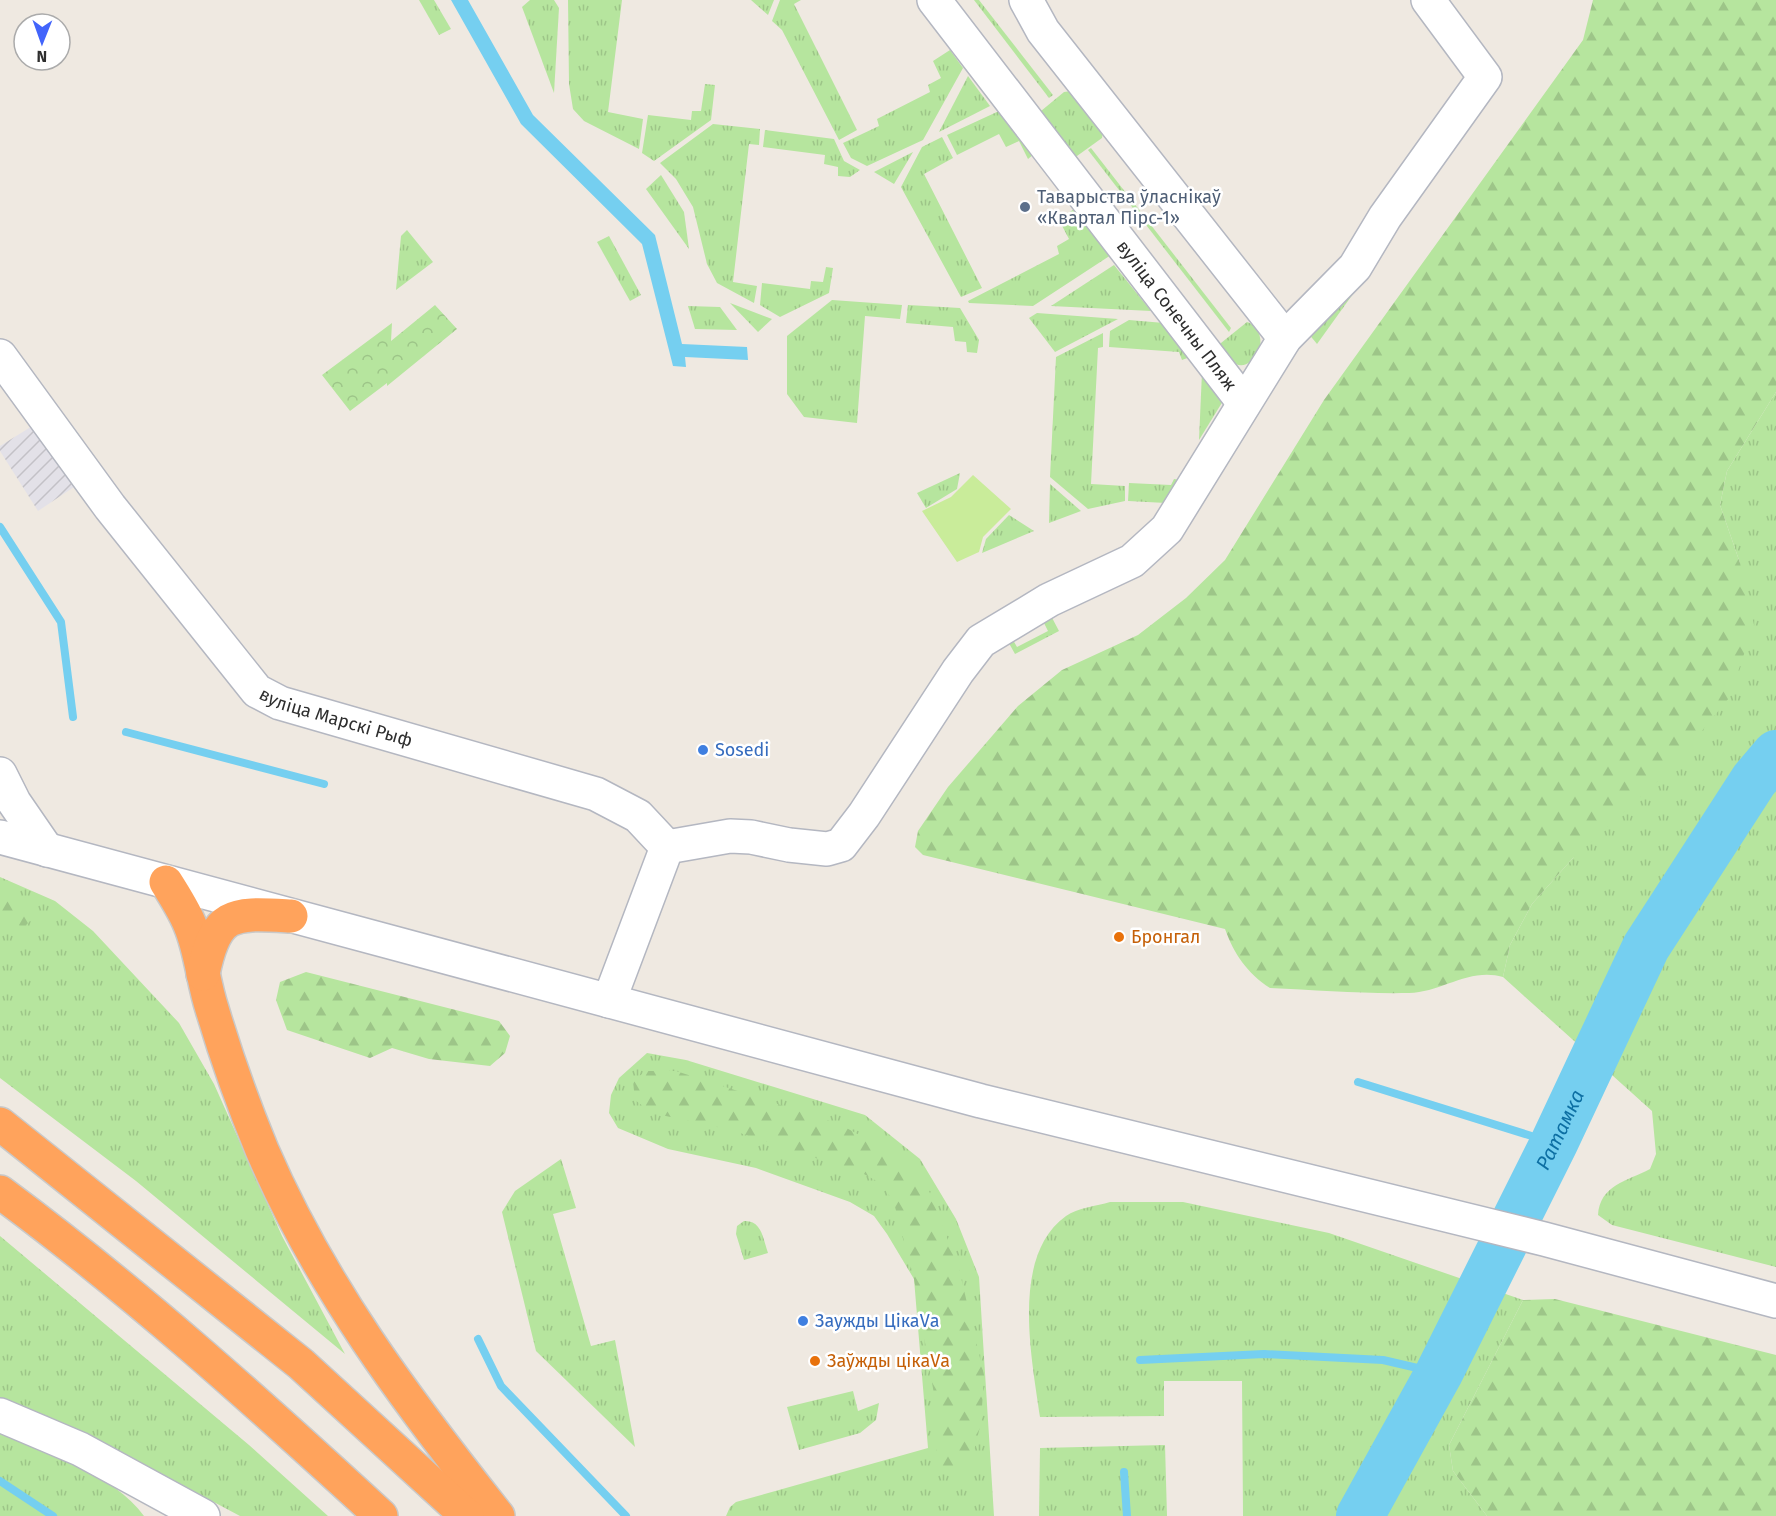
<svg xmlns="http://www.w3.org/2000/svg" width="1776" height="1516" font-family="'Fira Sans',sans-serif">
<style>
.industrial{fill:url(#industrial-furrows)}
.grass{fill:url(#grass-tufts)}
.forest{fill:url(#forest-firs)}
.park{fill:url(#park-crowns)}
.pitch{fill:#c9ec9a}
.water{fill:#75cff0}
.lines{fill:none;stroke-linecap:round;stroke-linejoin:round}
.stream{stroke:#75cff0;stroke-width:8}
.river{stroke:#75cff0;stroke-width:48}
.minor-casing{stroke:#b4b7c1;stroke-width:36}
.highway-casing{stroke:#c9c9c9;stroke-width:36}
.minor{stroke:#fff;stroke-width:33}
.highway{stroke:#ffa35c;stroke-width:33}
.service-dot{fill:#5c6f8a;stroke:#fff;stroke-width:2}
.shop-dot{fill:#3f7fe0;stroke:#fff;stroke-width:2}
.food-dot{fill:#e8710a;stroke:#fff;stroke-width:2}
.labels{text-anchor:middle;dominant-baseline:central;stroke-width:5;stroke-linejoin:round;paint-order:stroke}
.service-label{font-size:18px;fill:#4e5e75;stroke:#fff;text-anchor:start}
.street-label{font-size:18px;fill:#2e2e2e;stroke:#fff}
.shop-label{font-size:18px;fill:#366cbe;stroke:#fff;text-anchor:start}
.food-label{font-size:18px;fill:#c56008;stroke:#fff;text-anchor:start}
.water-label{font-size:20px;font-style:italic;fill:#0d6fa3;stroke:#fff}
</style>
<defs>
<pattern id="industrial-furrows" width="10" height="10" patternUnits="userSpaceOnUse" patternTransform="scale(1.5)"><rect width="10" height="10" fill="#e3e1e8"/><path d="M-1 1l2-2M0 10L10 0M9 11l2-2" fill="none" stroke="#c3c1c7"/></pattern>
<pattern id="grass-tufts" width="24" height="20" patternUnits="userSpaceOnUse" patternTransform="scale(1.5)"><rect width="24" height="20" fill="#b6e59e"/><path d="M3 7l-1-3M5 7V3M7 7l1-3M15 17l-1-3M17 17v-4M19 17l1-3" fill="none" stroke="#9dc588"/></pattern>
<pattern id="forest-firs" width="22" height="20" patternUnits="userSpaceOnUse" patternTransform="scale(1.5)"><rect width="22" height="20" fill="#b6e59e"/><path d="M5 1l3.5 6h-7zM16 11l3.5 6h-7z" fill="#9dc588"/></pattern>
<pattern id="park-crowns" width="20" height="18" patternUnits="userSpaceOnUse" patternTransform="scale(1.5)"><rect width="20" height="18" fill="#b6e59e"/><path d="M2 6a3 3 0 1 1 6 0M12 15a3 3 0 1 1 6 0" fill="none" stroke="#9dc588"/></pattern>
</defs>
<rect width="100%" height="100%" fill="#efe9e1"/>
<!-- industrial -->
<path class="industrial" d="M 34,425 L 74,487 L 38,511 L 0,451 L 0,446 Z"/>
<!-- grass -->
<g class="grass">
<path d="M 419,0 L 434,0 L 451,29 L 439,35 Z"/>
<path d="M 530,0 L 554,0 L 559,8 L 554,93 L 522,7 Z"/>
<path d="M 568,0 L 622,0 L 608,112 L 643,119 L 639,149 L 584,121 L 573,109 L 569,84 Z"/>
<path d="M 751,0 L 774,0 L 768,15 Z"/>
<path d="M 780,0 L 801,0 L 794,4 L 857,130 L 839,140 L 782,30 L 772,21 Z"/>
<path d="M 974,0 L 979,0 L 1053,95 L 1049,98 Z"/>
<path d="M 950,50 L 963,68 L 923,140 L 867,166 L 851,158 L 843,143 L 879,126 L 877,119 L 930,92 L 928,85 L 941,78 L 933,61 Z"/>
<path d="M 968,76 L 990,106 L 939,132 Z"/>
<path d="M 705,84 L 715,85 L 711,120 L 654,161 L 642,153 L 648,115 L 691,120 L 692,111 L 701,111 Z"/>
<path d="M 1071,91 L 1103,130 L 1102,138 L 1077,156 L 1068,155 L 1040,119 L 1041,111 L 1064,92 Z"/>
<path d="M 999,111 L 1034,154 L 1028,159 L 1019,141 L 1006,147 L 999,134 L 957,155 L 947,135 Z"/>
<path d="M 713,124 L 760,129 L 759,145 L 749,144 L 733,282 L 757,286 L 754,303 L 717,283 L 707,264 L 693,207 L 676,179 L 660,163 Z"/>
<path d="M 765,130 L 834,139 L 844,161 L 860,170 L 850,177 L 838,176 L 838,167 L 824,164 L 825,155 L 763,147 Z"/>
<path d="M 942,137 L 953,158 L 924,174 L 982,288 L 961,297 L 901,187 L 922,147 Z"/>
<path d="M 1091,148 L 1231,328 L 1229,332 L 1088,150 Z"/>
<path d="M 913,152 L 894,184 L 874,172 Z"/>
<path d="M 661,175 L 684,212 L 689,249 L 646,189 Z"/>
<path d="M 1074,209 L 1111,255 L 1033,306 L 969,303 L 968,301 L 1059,254 L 1057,246 L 1069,239 L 1059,220 Z"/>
<path d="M 407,230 L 433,262 L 396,290 L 401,236 Z"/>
<path d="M 609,236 L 641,295 L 630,301 L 597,242 Z"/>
<path d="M 1114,265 L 1151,311 L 1051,306 Z"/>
<path d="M 826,267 L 833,268 L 829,293 L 780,317 L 760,305 L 762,283 L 810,289 L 811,281 L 823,282 Z"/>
<path d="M 1358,287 L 1317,344 L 1308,333 Z"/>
<path d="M 832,300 L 902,305 L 900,319 L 865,316 L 857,423 L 804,417 L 787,394 L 787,336 Z"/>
<path d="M 730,303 L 772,319 L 758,332 Z"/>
<path d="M 908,305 L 960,308 L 979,340 L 977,353 L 967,352 L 966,342 L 955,341 L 953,327 L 906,323 Z"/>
<path d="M 688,306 L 720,307 L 737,330 L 695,329 Z"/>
<path d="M 1037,313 L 1118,319 L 1055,352 L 1029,318 Z"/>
<path d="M 1129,320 L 1164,323 L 1190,357 L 1182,360 L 1179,352 L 1109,347 L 1110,331 Z"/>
<path d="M 1247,322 C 1258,325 1262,337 1260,348 C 1247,374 1233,368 1219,348 L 1221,343 Z"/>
<path d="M 1103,333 L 1103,347 L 1098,348 L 1091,484 L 1125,486 L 1125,501 L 1088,509 L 1050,477 L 1056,357 Z"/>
<path d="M 1202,372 L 1223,401 L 1199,440 Z"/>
<path d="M 1776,392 L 1776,1267 L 1612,1225 L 1598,1215 C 1600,1185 1627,1181 1650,1169 L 1656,1154 L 1652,1111 L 1503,977 L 1510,945 L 1532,904 L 1573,858 L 1740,563 L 1720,505 L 1727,471 Z"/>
<path d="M 960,473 L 957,489 L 926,508 L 917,493 Z"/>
<path d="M 1174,479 L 1180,480 L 1166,503 L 1128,501 L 1129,483 L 1171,485 Z"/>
<path d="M 1050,484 L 1081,511 L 1049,523 Z"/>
<path d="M 1009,515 L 1034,531 L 982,553 L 986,539 Z"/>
<path d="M 1049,612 L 1059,631 L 1015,654 L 1005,636 L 1009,633 L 1017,647 L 1048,631 L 1041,617 Z"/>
<path d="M 0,877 L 55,901 L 93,931 L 179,1023 L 214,1084 L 282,1236 L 345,1354 L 136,1181 L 0,1078 Z"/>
<path d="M 647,1053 L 686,1060 L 865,1115 L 920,1159 L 956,1219 L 979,1277 L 994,1516 L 726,1516 L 730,1507 L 736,1502 L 928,1448 L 914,1279 L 887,1234 L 874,1216 L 850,1202 L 756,1168 L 668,1149 L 618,1128 L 609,1113 L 611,1095 L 619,1078 Z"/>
<path d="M 561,1159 L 576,1208 L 553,1214 L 591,1346 L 615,1340 L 635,1447 L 536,1351 L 502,1212 L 515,1191 Z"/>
<path d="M 1110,1202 L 1183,1202 L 1329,1233 L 1523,1300 L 1449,1445 L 1453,1471 L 1487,1516 L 1243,1516 L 1242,1381 L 1164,1381 L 1164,1416 L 1040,1417 C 1032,1359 1010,1256 1066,1216 C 1077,1208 1097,1206 1110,1202 Z"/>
<path d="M 744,1221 C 762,1220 763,1239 768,1253 L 744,1260 L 736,1234 L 737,1226 Z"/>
<path d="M 0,1236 L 249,1445 L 328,1516 L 240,1516 L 133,1459 L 0,1398 Z"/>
<path d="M 853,1391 L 858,1411 L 879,1403 L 876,1420 L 860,1433 L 799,1450 L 787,1407 Z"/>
<path d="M 0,1432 C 45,1451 115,1475 144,1516 L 0,1516 Z"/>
<path d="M 1165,1445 L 1167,1516 L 1039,1516 L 1040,1448 Z"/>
</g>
<!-- forest -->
<g class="forest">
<path d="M 1593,0 L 1776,0 L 1776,392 L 1727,471 L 1720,505 L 1740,563 L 1754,625 L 1729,698 L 1669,771 L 1573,858 L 1532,904 L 1510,945 L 1503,977 C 1470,967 1442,992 1409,993 C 1363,994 1316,990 1270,988 C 1247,973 1234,954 1225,929 L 923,855 L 915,847 L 918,831 L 948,787 L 1018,706 L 1062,670 L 1138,635 L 1186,598 L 1225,560 L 1324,400 L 1583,40 Z"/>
<path d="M 0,892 L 27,900 L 35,916 L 24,927 L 0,920 Z"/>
<path d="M 306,972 L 499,1021 L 510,1036 L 505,1053 L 490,1066 L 429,1059 L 392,1048 L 370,1058 L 287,1030 L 276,1000 L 280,982 Z"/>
<path d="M 646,1071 L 676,1071 L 839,1124 L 902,1158 L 926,1183 L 959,1269 L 984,1375 L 981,1423 L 970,1466 L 949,1473 L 936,1460 L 938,1417 L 914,1279 L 894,1203 L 882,1184 L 864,1174 L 731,1130 L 652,1113 L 635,1100 L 633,1081 Z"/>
<path d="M 1555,1299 L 1776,1355 L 1776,1516 L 1487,1516 L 1453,1471 L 1449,1445 L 1523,1300 Z"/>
</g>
<!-- park -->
<path class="park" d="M 435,305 L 457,329 L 387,386 L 387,383 L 350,411 L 322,375 L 392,323 L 391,341 Z"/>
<!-- pitch -->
<path class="pitch" d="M 973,475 L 1011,509 L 983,537 L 979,552 L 957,562 L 922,511 L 951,497 Z"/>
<!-- water -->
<path class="water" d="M 451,0 L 468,0 L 533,115 L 655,235 L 682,344 L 747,347 L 748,360 L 685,357 L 686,367 L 673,366 L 642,244 L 521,124 Z"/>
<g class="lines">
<!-- stream -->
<g class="stream">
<path d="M 0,527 L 61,622 L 73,717"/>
<path d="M 126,732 L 324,784"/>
<path d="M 1358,1082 L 1554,1143"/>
<path d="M 478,1339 L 501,1386 L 626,1516"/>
<path d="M 1140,1360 L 1264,1354 L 1383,1360 L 1439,1373"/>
<path d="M 1124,1472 L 1127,1516"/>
<path d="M 0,1481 L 53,1516"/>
</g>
<!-- river -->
<path class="river" id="s1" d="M 1360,1516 L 1439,1373 L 1554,1143 L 1646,947 L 1754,780 L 1776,754"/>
<defs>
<g id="minor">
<path id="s2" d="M 934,0 L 1244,403"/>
<path d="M 1026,0 L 1043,31 L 1285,338"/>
<path id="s3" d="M 0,356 L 110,507 L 257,691 L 280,703 L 596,794 L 638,816 L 667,847"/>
<path d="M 0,774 L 14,802 L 47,850"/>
<path d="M 0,837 L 981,1101 L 1544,1239 L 1776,1301"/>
<path d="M 609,1001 L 667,847 L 730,836 L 751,837 L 789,845 L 827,849 L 841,845 L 864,815 L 958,671 L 981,641 L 1049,600 L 1132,561 L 1167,529 L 1285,338 L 1355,267 L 1385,217 L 1485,77 L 1428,0"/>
<path d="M 0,1415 L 80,1449 L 203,1516"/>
</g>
<g id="highway">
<path d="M 166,882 C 175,896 184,910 190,925 C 201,951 203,982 212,1009 C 226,1056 243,1104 262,1150 C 321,1287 406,1400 498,1516"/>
<path d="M 203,974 C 216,910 233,913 291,916"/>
<path d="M 0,1124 L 301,1364 L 467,1516"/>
<path d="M 0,1192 C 134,1291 258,1403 381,1516"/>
</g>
</defs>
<!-- minor casing -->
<use href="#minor" class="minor-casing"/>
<!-- highway casing -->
<use href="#highway" class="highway-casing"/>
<!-- minor -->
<use href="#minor" class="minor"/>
<!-- highway -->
<use href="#highway" class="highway"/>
</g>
<!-- markers -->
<circle class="service-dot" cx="1025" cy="207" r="6"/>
<g class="shop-dot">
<circle cx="703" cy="750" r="6"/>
<circle cx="803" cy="1321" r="6"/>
</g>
<g class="food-dot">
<circle cx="1119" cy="937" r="6"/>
<circle cx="815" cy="1361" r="6"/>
</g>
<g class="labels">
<!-- service labels -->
<g class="service-label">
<text x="1037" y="197">Таварыства ўласнікаў<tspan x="1037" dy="21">«Квартал Пірс-1»</tspan></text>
</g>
<!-- street labels -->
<g class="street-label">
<text stroke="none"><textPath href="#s2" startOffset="398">вуліца Сонечны Пляж</textPath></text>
<text stroke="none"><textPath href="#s3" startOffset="506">вуліца Марскі Рыф</textPath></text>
</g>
<!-- shop labels -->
<g class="shop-label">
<text x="715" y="750">Sosedi</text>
<text x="815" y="1321">Заужды ЦікаVа</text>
</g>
<!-- food labels -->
<g class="food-label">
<text x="1131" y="937">Бронгал</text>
<text x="827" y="1361">Заўжды цікаVа</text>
</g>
<!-- water labels -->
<g class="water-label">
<text stroke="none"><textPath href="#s1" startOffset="435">Ратамка</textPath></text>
</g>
</g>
<!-- north arrow -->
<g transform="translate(42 42) rotate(181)"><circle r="28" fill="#ffffff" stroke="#ababab" stroke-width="1.5"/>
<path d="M0-4.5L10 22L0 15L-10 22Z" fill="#4264fb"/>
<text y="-9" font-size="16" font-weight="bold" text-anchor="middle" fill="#2e2e2e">N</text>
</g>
</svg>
